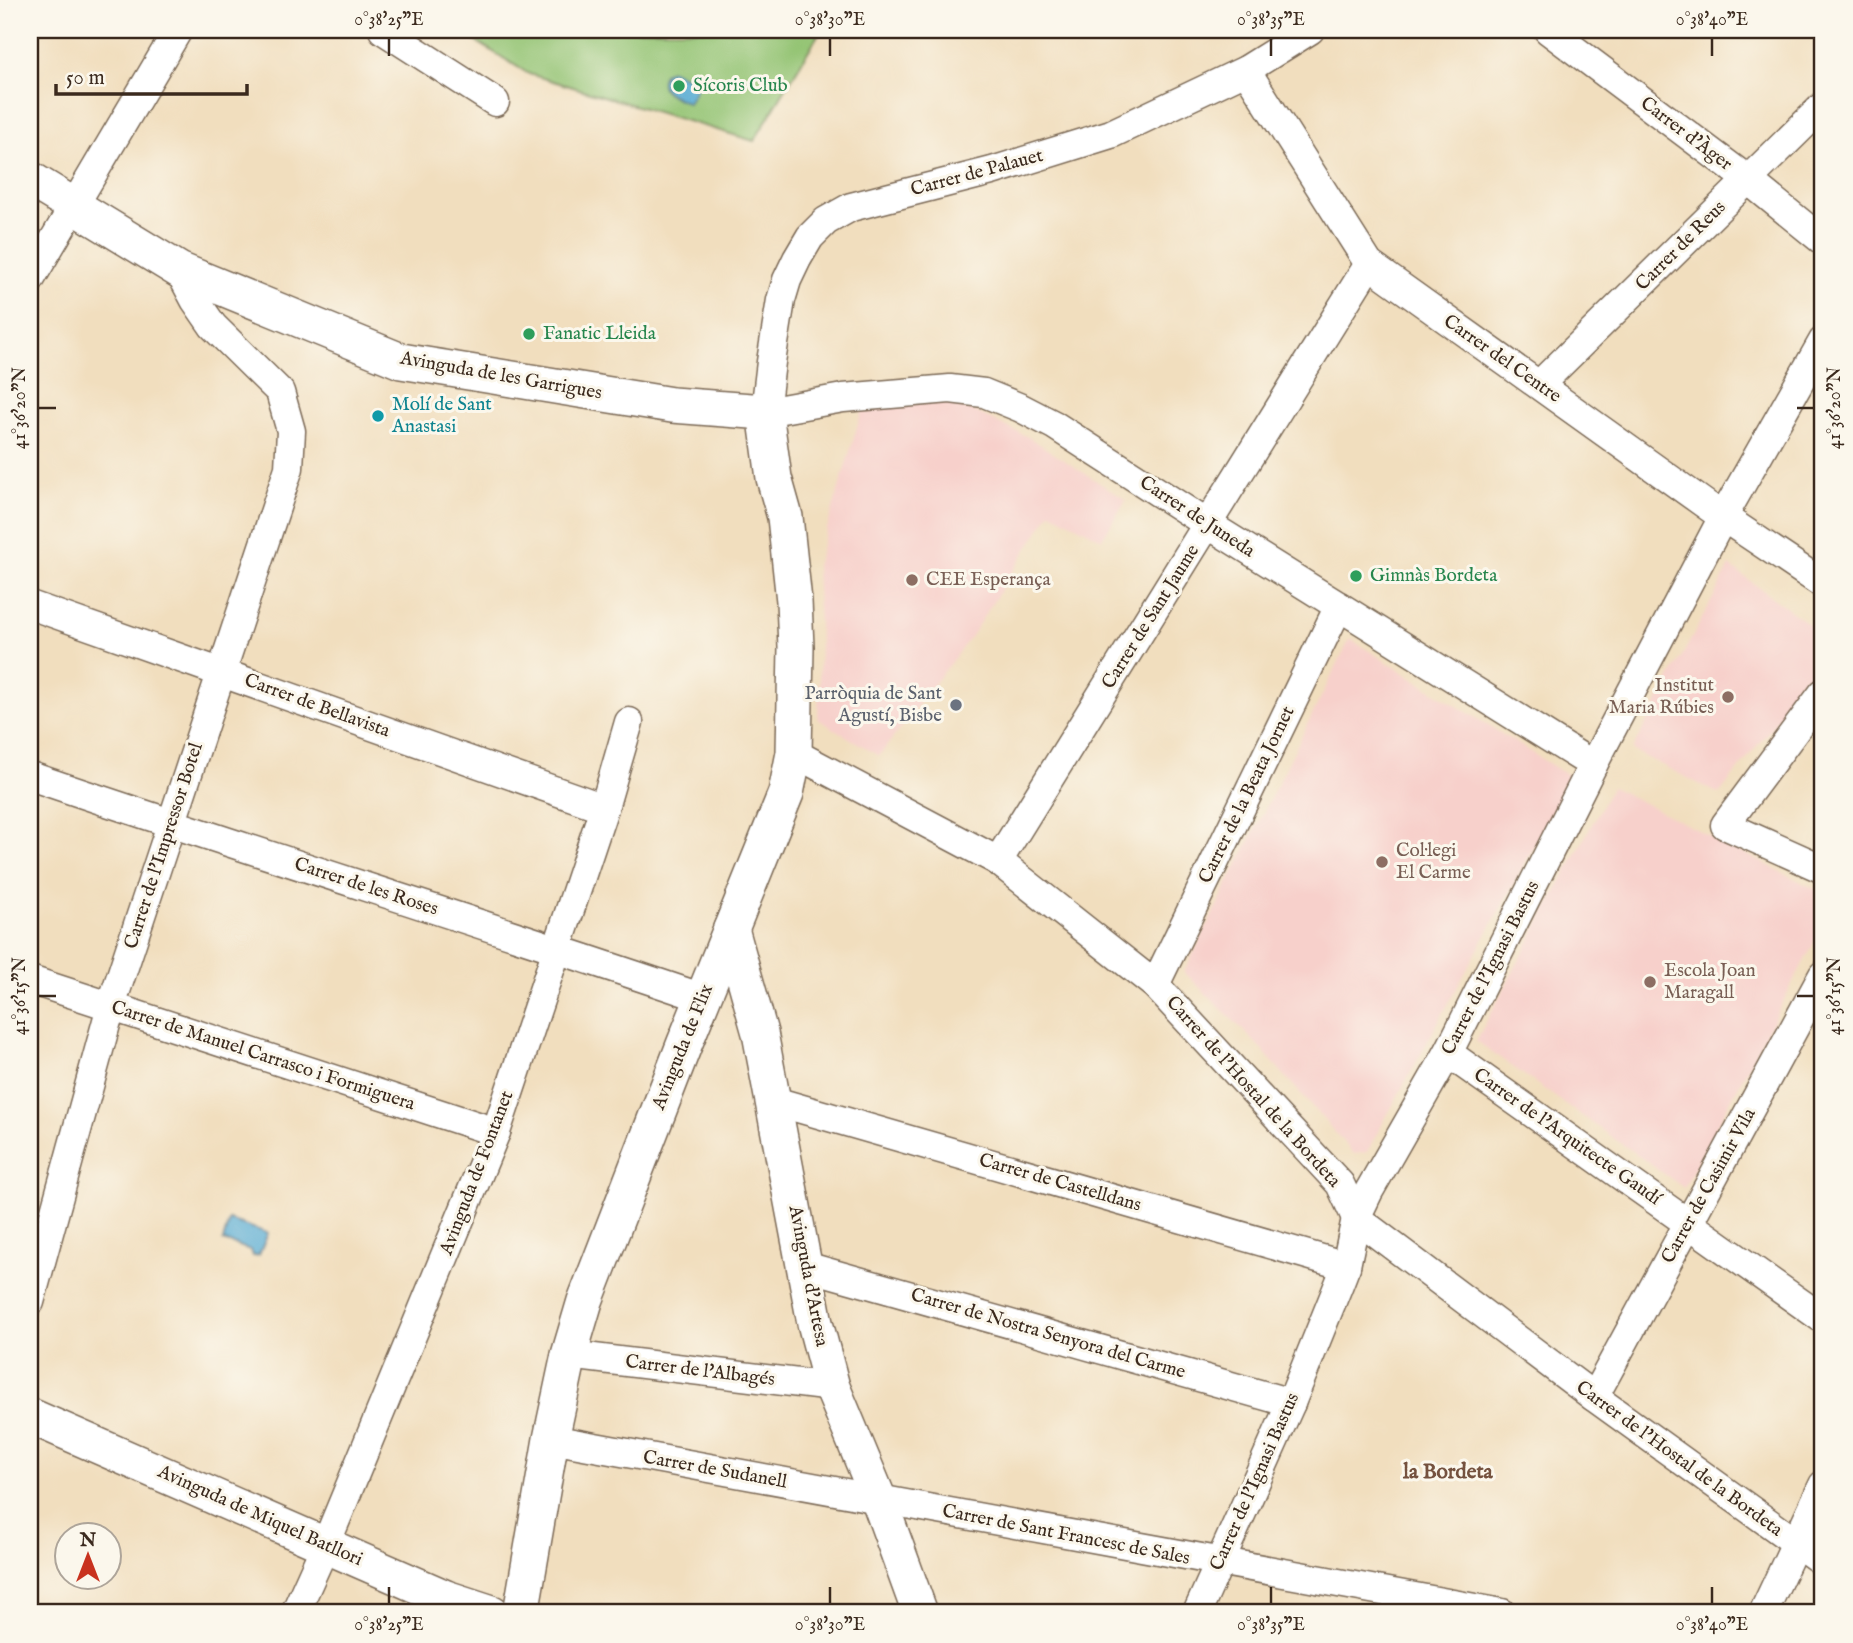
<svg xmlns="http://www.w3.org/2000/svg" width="1853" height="1643" font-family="'IM FELL English',serif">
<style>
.built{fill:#f7d0cb}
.green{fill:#94c474;stroke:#687749;stroke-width:2}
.water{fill:#57abd3;stroke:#496a78;stroke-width:2}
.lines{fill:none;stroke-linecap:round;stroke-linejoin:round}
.minor-casing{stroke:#7b6956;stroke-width:31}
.major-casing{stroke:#7b6956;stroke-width:38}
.minor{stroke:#fff;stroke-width:28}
.major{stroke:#fff;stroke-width:35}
.ticks{fill:none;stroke:#3b2a1e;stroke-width:2.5}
.leisure-dot{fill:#2e9e5b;stroke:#fbf7ec;stroke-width:2.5}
.culture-dot{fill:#0f9aa8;stroke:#fbf7ec;stroke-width:2.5}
.education-dot{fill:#8d6e63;stroke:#fbf7ec;stroke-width:2.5}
.worship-dot{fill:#6b7280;stroke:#fbf7ec;stroke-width:2.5}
.labels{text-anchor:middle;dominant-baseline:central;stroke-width:6;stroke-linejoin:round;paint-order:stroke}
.leisure-label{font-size:19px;fill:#27864d;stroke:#fbf7ec;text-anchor:start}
.street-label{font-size:19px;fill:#3b2a1e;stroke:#fbf7ec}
.culture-label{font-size:19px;fill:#0d838f;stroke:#fbf7ec;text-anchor:start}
.education-label{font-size:19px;fill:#785e54;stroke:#fbf7ec;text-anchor:start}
.worship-label{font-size:19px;fill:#5b616d;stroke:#fbf7ec;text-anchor:end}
.neighbourhood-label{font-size:21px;font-weight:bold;fill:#75523f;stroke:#fbf7ec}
.neatline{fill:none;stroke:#3b2a1e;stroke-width:2.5}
.ticks-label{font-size:18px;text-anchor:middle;fill:#3b2a1e}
</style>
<rect width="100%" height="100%" fill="#fbf7ec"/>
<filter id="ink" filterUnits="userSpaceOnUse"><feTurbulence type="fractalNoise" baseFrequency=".0143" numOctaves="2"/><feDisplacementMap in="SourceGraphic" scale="14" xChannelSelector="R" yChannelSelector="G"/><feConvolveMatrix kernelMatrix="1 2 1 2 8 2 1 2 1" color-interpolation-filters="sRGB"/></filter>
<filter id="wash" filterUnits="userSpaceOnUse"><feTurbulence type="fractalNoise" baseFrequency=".00686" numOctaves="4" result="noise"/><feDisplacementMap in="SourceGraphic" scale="28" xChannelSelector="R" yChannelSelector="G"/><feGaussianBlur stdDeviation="1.57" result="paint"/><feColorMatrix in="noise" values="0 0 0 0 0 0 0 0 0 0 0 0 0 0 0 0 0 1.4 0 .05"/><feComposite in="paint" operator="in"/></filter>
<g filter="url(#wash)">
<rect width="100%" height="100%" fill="#f1debe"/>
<!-- built -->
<g class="built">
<path d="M 922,399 L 959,404 L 1028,437 L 1126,500 L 1102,539 L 1051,512 L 971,636 L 879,756 L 818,719 L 820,644 L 816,566 L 865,400 Z"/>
<path d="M 1730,566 L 1823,635 L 1823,662 L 1719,794 L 1632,750 Z"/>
<path d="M 1350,639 L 1572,778 L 1367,1152 L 1354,1154 L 1255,1042 L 1184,972 Z"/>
<path d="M 1612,787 L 1823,893 L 1823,926 L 1684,1188 L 1476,1041 Z"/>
</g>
<!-- green -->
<path class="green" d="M 458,30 L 821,30 L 754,141 L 529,74 Z"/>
<!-- water -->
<g class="water">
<path d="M 672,70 L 699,84 L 688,103 C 673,96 654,91 665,72 Z"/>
<path d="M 229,1220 L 268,1233 L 259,1255 L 253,1256 L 251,1250 L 223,1241 Z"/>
</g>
</g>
<g filter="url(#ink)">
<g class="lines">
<defs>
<g id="minor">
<path d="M 383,30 L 495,102"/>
<path d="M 1310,30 L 1246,70 L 1111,134 L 992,171 L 851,207 L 826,221 L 810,237 L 797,259 L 787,280 L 781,300 L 771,362 L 765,412 L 843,398 L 950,389 L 984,393 L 1021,408 L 1054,425 L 1209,525 L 1593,765"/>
<path d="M 1548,30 L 1748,180 L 1823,241"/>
<path d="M 1246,70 L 1369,264 L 1723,517 L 1823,584"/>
<path d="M 30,280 L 178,30"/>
<path d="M 1539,385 L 1823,106"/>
<path d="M 30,605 L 604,808"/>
<path d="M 1823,693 L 1725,825 L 1823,869"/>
<path d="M 794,753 L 998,861 L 1155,985 L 1340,1184 L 1356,1218 L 1594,1397 L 1823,1562"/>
<path d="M 30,776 C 253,852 479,922 703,998"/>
<path d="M 998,861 L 1369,264"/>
<path d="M 30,980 L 496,1132"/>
<path d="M 1155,985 L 1339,606"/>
<path d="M 1448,1053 L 1823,1319"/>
<path d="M 774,1101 L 1346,1266"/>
<path d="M 805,1266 L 1291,1403"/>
<path d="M 30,1302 L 111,1006 L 289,468 L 291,431 L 280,392 L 213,326 L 195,300 L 179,270"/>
<path d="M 569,1355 L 832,1387"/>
<path d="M 1594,1397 L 1823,975"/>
<path d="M 551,1439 L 1502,1613"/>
<path d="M 295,1613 L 326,1544 L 496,1132 L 604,808 L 629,722"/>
<path d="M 1197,1613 L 1291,1403 L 1339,1284 L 1346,1266 L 1356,1218 L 1369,1191 L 1448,1053 L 1593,765 L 1723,517 L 1823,341"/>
<path d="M 1763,1613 L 1823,1485"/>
</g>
<g id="major">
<path d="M 30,179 L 179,270 L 401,361 L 672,405 L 765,412 L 774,478 L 785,517 L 794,601 L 796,647 L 794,753 L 786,793 L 684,1045 L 585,1301 L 569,1355 L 551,1439 L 521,1613"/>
<path d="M 731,929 L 760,1033 L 815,1323 L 832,1387 L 879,1500 L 920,1613"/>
<path d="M 30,1416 L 446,1598 L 492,1613"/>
</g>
</defs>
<!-- minor casing -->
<use href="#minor" class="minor-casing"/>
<!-- major casing -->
<use href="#major" class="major-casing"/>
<!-- minor -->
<use href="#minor" class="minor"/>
<!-- major -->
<use href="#major" class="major"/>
</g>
</g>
<!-- ticks -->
<path class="ticks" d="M 389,38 L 389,56M 830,38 L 830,56M 1271,38 L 1271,56M 1712,38 L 1712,56M 38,408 L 56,408M 1797,408 L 1814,408M 38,996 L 56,996M 1797,996 L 1814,996M 389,1587 L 389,1604M 830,1587 L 830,1604M 1271,1587 L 1271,1604M 1712,1587 L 1712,1604"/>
<!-- markers -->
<g class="leisure-dot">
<circle cx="679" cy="86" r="7"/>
<circle cx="529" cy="334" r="7"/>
<circle cx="1356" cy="576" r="7"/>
</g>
<circle class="culture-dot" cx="378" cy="416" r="7"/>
<g class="education-dot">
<circle cx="912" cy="580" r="7"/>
<circle cx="1728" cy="697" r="7"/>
<circle cx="1382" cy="862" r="7"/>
<circle cx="1650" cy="982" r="7"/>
</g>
<circle class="worship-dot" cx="956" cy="705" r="7"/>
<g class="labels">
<!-- leisure labels -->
<g class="leisure-label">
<text x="693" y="86">Sícoris Club</text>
<text x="543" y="334">Fanatic Lleida</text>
<text x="1370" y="576">Gimnàs Bordeta</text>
</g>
<!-- street labels -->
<g class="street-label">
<text transform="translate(1686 134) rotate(37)">Carrer d'Àger</text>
<text transform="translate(977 173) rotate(-15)">Carrer de Palauet</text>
<text transform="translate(1681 246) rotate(-45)">Carrer de Reus</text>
<text transform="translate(1502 359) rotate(35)">Carrer del Centre</text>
<text transform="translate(501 376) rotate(10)">Avinguda de les Garrigues</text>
<text transform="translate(1197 517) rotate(33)">Carrer de Juneda</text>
<text transform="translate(1151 617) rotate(-58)">Carrer de Sant Jaume</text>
<text transform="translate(317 706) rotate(20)">Carrer de Bellavista</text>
<text transform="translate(1247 795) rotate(-64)">Carrer de la Beata Jornet</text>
<text transform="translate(164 846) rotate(-72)">Carrer de l'Impressor Botel</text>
<text transform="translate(366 887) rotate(18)">Carrer de les Roses</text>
<text transform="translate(1491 968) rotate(-63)">Carrer de l'Ignasi Bastus</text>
<text transform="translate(683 1047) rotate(-68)">Avinguda de Flix</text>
<text transform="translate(263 1056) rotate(18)">Carrer de Manuel Carrasco i Formiguera</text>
<text transform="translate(1253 1092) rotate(48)">Carrer de l'Hostal de la Bordeta</text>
<text transform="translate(1567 1137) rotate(35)">Carrer de l'Arquitecte Gaudí</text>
<text transform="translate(477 1173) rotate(-69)">Avinguda de Fontanet</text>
<text transform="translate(1060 1183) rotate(16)">Carrer de Castelldans</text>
<text transform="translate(1709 1186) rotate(-61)">Carrer de Casimir Vila</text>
<text transform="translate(808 1276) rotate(79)">Avinguda d'Artesa</text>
<text transform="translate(1048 1334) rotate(16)">Carrer de Nostra Senyora del Carme</text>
<text transform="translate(700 1371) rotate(7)">Carrer de l'Albagés</text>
<text transform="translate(1679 1459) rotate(36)">Carrer de l'Hostal de la Bordeta</text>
<text transform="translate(715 1470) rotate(10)">Carrer de Sudanell</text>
<text transform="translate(1255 1482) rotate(-66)">Carrer de l'Ignasi Bastus</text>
<text transform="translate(260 1516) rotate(24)">Avinguda de Miquel Batllori</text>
<text transform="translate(1066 1535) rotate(11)">Carrer de Sant Francesc de Sales</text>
</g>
<!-- culture labels -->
<g class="culture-label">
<text x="392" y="405">Molí de Sant<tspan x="392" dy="22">Anastasi</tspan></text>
</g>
<!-- education labels -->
<g class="education-label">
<text x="926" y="580">CEE Esperança</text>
<text x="1714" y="686" text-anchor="end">Institut<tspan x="1714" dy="22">Maria Rúbies</tspan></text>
<text x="1396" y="851">Col·legi<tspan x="1396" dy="22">El Carme</tspan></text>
<text x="1664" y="971">Escola Joan<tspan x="1664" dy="22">Maragall</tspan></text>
</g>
<!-- worship labels -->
<g class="worship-label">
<text x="942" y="694">Parròquia de Sant<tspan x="942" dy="22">Agustí, Bisbe</tspan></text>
</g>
<!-- neighbourhood labels -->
<g class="neighbourhood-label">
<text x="1448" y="1472">la Bordeta</text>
</g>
</g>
<!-- margin -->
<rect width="1853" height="1643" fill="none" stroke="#fbf7ec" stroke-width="77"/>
<!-- north arrow -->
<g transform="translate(88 1556)"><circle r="33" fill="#fbf7ec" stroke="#aea59a" stroke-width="2"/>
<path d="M0-5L12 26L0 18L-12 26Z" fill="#c8321e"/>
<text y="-10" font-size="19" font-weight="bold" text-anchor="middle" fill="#3b2a1e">N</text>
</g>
<!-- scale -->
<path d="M56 84v10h191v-10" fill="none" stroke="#3b2a1e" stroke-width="3.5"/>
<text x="66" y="84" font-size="21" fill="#3b2a1e" stroke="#fbf7ec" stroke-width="5" paint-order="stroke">50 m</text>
<rect x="38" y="38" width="1776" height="1566" class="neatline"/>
<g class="ticks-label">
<text x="389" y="25">0°38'25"E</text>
<text x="830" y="25">0°38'30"E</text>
<text x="1271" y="25">0°38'35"E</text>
<text x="1712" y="25">0°38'40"E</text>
<text transform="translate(19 408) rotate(-90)" y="6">41°36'20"N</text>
<text transform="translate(1834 408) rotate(-90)" y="6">41°36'20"N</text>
<text transform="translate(19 996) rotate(-90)" y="6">41°36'15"N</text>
<text transform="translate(1834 996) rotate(-90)" y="6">41°36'15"N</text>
<text x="389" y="1630">0°38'25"E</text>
<text x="830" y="1630">0°38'30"E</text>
<text x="1271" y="1630">0°38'35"E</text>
<text x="1712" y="1630">0°38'40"E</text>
</g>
</svg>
